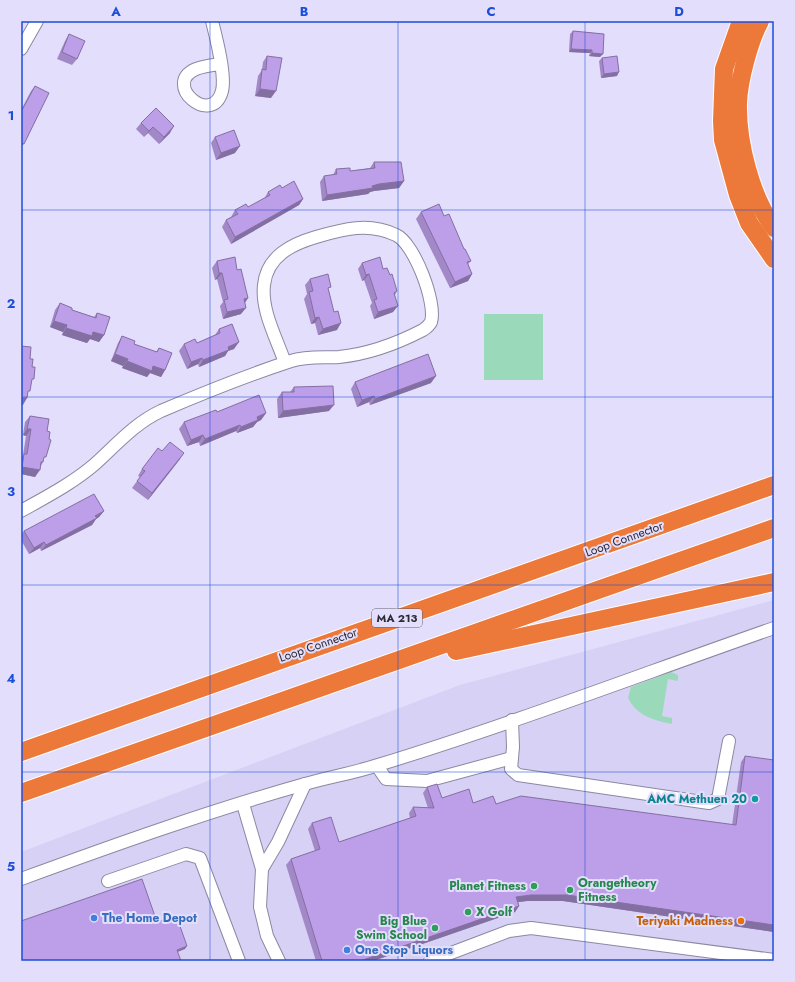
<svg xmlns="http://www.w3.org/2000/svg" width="795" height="982" font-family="Jost,sans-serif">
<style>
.built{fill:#d7d2f5}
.green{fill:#9adabb}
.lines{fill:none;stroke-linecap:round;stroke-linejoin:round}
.minor-casing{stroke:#8b88a2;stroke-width:14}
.highway-casing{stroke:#fff;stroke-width:20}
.minor{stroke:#fff;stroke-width:12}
.highway{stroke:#ec7939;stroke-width:18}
.wall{fill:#a388c8}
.shaded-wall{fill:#846fa2}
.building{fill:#bd9ee8;stroke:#846fa2}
.grid{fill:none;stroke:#1d4ed8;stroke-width:1;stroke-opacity:0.55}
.culture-dot{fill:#0f9aa8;stroke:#e2defb;stroke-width:1.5}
.leisure-dot{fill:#2e9e5b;stroke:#e2defb;stroke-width:1.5}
.shop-dot{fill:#3f7fe0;stroke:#e2defb;stroke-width:1.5}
.food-dot{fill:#e8710a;stroke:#e2defb;stroke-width:1.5}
.labels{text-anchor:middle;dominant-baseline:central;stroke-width:4;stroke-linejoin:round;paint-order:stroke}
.shield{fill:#e2defb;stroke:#636070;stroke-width:1}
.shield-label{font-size:11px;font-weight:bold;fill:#2c2a35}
.street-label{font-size:12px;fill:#2c2a35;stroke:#e2defb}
.culture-label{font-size:12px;font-weight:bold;fill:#0d838f;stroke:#e2defb;text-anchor:end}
.leisure-label{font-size:12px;font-weight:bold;fill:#27864d;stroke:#e2defb;text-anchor:start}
.shop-label{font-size:12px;font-weight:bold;fill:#366cbe;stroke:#e2defb;text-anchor:start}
.food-label{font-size:12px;font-weight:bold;fill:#c56008;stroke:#e2defb;text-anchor:end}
.neatline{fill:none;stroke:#1d4ed8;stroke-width:1.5}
.grid-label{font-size:13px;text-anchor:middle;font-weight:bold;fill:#1d4ed8}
</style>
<rect width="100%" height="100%" fill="#e2defb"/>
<!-- built -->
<path class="built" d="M 774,600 L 774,961 L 21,961 L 21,852 L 460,685 Z"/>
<!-- green -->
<g class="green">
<rect x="484" y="314" width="59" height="66"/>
<path d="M 671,672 L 678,675 L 678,679 L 677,681 L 668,679 L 662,716 L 672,718 L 672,724 C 653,720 637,716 628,698 L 631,687 Z"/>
</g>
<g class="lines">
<defs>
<g id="minor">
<path d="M 212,21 C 216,37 226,75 222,91 C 212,128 161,84 196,69 C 204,66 213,65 220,64"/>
<path d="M 21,49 L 37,21"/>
<path d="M 21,511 C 46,497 73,483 95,464 C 116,445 135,423 161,411 C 203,393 248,375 291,361 C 307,356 323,358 339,357 C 369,354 396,344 423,330 C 426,328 429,326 431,322 C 437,303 414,243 396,235 C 369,222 343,229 316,237 C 292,244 267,256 264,285 C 261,311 277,339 285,363"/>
<path d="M 512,720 L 513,747 L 511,769 L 518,775 L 709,803 L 718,799 L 729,741"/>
<path d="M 377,766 L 386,779 L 427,781 L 512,758"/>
<path d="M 243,804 L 262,869 L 260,907 L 267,936 L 279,961"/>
<path d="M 262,869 L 278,842 L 305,784"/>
<path d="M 21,879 C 114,845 209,811 305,784 C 329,777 354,773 378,765 C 512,724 642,674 774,628"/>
<path d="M 108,881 L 186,854 L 200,858 L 239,961"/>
<path d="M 430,961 L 509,931 L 531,928 L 774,960"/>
</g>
<g id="highway">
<path d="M 741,21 L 724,69 L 722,121 L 723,140 L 738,195 L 749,223 L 774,259"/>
<path d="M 760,21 C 749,42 739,80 738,103 C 737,142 751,197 774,228"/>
<path d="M 456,651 L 774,582"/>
<path d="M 21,752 C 271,661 524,576 774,485"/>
<path d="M 21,793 L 774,528"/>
</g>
</defs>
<!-- minor casing -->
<use href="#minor" class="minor-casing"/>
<!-- highway casing -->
<use href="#highway" class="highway-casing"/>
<!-- minor -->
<use href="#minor" class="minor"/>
<!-- highway -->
<use href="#highway" class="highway"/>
</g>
<!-- wall -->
<g class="wall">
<path d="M 573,31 L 600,57 L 589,56 L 590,53 L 569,52 L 570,34 Z"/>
<path d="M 69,34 L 77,59 L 72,65 L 57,59 L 65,41 Z"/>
<path d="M 267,56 L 271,98 L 255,96 L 258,76 L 262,70 L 263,62 Z"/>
<path d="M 602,58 L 617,76 L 601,78 L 599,61 Z"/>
<path d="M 35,86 L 24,144 L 21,147 L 21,110 L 31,91 Z"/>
<path d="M 156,108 L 170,133 L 159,144 L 148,133 L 144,137 L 136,129 L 141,123 Z"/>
<path d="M 215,137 L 235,153 L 216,160 L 211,143 Z"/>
<path d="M 374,162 L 404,181 L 399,188 L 374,191 L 370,192 L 368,194 L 322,201 L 320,182 L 324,176 L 333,175 L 336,169 L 350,171 L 370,168 Z"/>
<path d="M 282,188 L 303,199 L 299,205 L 231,244 L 222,227 L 226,220 L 231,217 L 235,210 L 248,207 L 264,199 L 268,192 Z"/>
<path d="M 421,212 L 444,216 L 471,261 L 468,264 L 472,274 L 468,281 L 450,288 L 416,219 Z"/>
<path d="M 217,261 L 237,270 L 248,298 L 245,303 L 241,314 L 223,319 L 220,306 L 223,302 L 217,279 L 215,280 L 212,268 Z"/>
<path d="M 362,263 L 383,269 L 390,275 L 397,291 L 395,295 L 393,312 L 374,319 L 370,306 L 372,303 L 364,280 L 362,281 L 358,269 Z"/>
<path d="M 310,279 L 329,291 L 337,330 L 318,335 L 315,323 L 311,324 L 304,299 L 307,294 L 305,285 Z"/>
<path d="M 60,303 L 72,310 L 94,317 L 97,313 L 104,335 L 99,342 L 90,339 L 87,343 L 62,335 L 63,332 L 50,327 L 55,310 Z"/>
<path d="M 219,329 L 234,349 L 228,351 L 225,356 L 199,367 L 198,364 L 187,369 L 179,351 L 184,344 L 197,343 L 215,335 Z"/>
<path d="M 122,336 L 134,344 L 156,352 L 159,348 L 165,370 L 161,377 L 150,373 L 147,377 L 122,368 L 123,366 L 111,361 L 118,343 Z"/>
<path d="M 355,382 L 431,383 L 370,405 L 369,402 L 357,407 L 351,389 Z"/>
<path d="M 294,387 L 329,411 L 278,418 L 277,399 L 282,392 L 290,392 Z"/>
<path d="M 217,412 L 266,413 L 261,420 L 257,422 L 253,427 L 237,433 L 236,431 L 200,446 L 199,442 L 187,446 L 179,429 L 184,422 Z"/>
<path d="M 30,416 L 47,431 L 43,462 L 35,477 L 21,474 L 21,458 L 23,455 L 26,436 L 23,435 L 25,422 Z"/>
<path d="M 162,451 L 180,459 L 148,500 L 132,488 L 140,477 L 138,476 L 142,469 Z"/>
<path d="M 104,511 L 99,517 L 96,519 L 92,525 L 41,551 L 40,548 L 29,554 L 21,540 L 21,535 L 24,531 Z"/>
<path d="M 745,756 L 774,932 L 563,901 L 527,901 L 518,902 L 519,906 L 515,912 L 373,961 L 316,961 L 286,865 L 291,859 L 315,851 L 308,829 L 312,823 L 339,842 L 410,818 L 409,813 L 413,807 L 428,808 L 423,793 L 427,787 L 442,798 L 473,803 L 732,825 L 741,762 Z"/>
</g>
<!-- shaded-wall -->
<g class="shaded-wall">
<path d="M 571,49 L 592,50 L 590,53 L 569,52 Z"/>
<path d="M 592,53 L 603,54 L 600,57 L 589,56 Z"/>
<path d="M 619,72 L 617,76 L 601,78 L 604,74 Z"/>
<path d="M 260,89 L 276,91 L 271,98 L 255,96 Z"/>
<path d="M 174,126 L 170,133 L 159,144 L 164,137 Z"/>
<path d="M 153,127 L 148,133 L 144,137 L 149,131 Z"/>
<path d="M 240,146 L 235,153 L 216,160 L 221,153 Z"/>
<path d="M 404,181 L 399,188 L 374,191 L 370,192 L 368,194 L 322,201 L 327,195 L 372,186 L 379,184 Z"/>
<path d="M 303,199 L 299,205 L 231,244 L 235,237 Z"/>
<path d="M 219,273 L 222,273 L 217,279 L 215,280 Z"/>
<path d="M 369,274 L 364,280 L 362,281 L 366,275 Z"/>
<path d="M 472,274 L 468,281 L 450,288 L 455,282 Z"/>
<path d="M 248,298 L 243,305 L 244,299 Z"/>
<path d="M 398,306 L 393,312 L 374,319 L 378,312 Z"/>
<path d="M 246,308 L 241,314 L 223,319 L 227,312 Z"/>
<path d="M 319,317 L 315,323 L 311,324 L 315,318 Z"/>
<path d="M 54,321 L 67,325 L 63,332 L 50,327 Z"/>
<path d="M 341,323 L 337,330 L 318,335 L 323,329 Z"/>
<path d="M 66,328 L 93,332 L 104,335 L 99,342 L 90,339 L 87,343 L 62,335 Z"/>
<path d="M 239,342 L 234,349 L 228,351 L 225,356 L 199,367 L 203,360 L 228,347 Z"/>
<path d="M 115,354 L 128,359 L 123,366 L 111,361 Z"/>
<path d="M 202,358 L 198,364 L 187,369 L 191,362 Z"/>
<path d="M 127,361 L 153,366 L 165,370 L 161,377 L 150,373 L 147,377 L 122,368 Z"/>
<path d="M 436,376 L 431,383 L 370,405 L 375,399 Z"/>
<path d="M 374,396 L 369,402 L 357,407 L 362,400 Z"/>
<path d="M 21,398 L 27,398 L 23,405 L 21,405 Z"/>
<path d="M 334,405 L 329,411 L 278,418 L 283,411 Z"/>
<path d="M 266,413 L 261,420 L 257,422 L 253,427 L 237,433 L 241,427 L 257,417 Z"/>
<path d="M 240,425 L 236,431 L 200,446 L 205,439 Z"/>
<path d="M 27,429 L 31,429 L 26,436 L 23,435 Z"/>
<path d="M 203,435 L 199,442 L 187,446 L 191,440 Z"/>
<path d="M 184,453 L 180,459 L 148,500 L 152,493 Z"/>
<path d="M 22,467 L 40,470 L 35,477 L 21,474 Z"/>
<path d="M 104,511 L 99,517 L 96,519 L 92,525 L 41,551 L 46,545 Z"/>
<path d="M 44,542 L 40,548 L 29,554 L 34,548 Z"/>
<path d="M 531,895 L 567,895 L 774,925 L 774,932 L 563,901 L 527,901 L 512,903 L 516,897 Z"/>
<path d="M 519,906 L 515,912 L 373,961 L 360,961 Z"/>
<path d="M 187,946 L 185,949 L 175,953 L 177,950 Z"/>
</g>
<!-- building -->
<g class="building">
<path d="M 573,31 L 604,34 L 603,54 L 592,53 L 592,50 L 571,49 Z"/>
<path d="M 69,34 L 85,41 L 77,59 L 62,52 Z"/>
<path d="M 267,56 L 282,58 L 276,91 L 260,89 L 262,69 L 266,70 Z"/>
<path d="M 617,56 L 619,72 L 604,74 L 602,58 Z"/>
<path d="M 35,86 L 49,93 L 24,144 L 21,142 L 21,112 Z"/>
<path d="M 156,108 L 174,126 L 164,137 L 153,127 L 149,131 L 141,123 Z"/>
<path d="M 234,130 L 240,146 L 221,153 L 215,137 Z"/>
<path d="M 374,162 L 401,162 L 404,181 L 379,184 L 372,186 L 373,188 L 327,195 L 324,176 L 337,174 L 336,169 L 350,168 L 350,171 L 375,168 Z"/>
<path d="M 294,181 L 303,199 L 235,237 L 226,220 L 238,214 L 235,210 L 246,204 L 248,207 L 270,195 L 268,192 L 280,185 L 282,188 Z"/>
<path d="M 439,204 L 444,216 L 449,214 L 464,249 L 465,249 L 471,261 L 467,262 L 472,274 L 455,282 L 421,212 Z"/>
<path d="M 235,257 L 237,270 L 241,269 L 248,298 L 244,299 L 246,308 L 227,312 L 224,300 L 228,299 L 222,273 L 219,273 L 217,261 Z"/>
<path d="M 380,257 L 383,269 L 387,268 L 390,275 L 392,274 L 397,291 L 394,293 L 398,306 L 378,312 L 374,300 L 377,299 L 369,274 L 366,275 L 362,263 Z"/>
<path d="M 328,274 L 331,287 L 328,288 L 334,312 L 338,311 L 341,323 L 323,329 L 319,317 L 315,318 L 309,292 L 313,291 L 310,279 Z"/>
<path d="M 60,303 L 72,308 L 72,310 L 96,318 L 97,313 L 110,317 L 104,335 L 93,332 L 92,336 L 66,328 L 67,325 L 54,321 Z"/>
<path d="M 232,324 L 239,342 L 228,347 L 229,350 L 203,360 L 202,358 L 191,362 L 184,344 L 195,339 L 197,343 L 220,333 L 219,329 Z"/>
<path d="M 122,336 L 135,341 L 134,344 L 157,352 L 159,348 L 172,353 L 165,370 L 153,366 L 152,371 L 127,361 L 128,359 L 115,354 Z"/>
<path d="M 21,346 L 31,347 L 30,359 L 33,359 L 32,367 L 35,367 L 34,379 L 32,379 L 30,391 L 28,391 L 27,398 L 21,398 Z"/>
<path d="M 428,354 L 436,376 L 375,399 L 374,396 L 362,400 L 355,382 Z"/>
<path d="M 333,386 L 334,405 L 283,411 L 282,392 L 294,392 L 294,387 Z"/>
<path d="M 259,395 L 266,413 L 257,417 L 258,420 L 241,427 L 240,425 L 205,439 L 203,435 L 191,440 L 184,422 L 216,410 L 217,412 Z"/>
<path d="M 30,416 L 49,419 L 47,431 L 50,432 L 49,439 L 51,440 L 46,457 L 44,457 L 43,462 L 41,462 L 40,470 L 22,467 L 24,454 L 27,454 L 31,429 L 27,429 Z"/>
<path d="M 170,442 L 184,453 L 152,493 L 137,481 L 145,471 L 142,469 L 158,448 L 162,451 Z"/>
<path d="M 94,494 L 104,511 L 95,516 L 97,518 L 46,545 L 44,542 L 34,548 L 24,531 Z"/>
<path d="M 745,756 L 774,760 L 774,925 L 567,895 L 531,895 L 516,897 L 519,906 L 360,961 L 322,961 L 291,859 L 320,849 L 312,823 L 331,817 L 339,842 L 416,816 L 413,807 L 434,808 L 427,787 L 437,784 L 442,798 L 469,789 L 473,803 L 493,796 L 496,804 L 521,796 L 736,825 Z"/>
<path d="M 142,879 L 157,922 L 176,915 L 187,946 L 177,950 L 181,961 L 21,961 L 21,921 Z"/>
</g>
<!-- grid -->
<path class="grid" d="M 210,21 L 210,961M 398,21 L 398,961M 585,21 L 585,961M 21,210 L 774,210M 21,397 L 774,397M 21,585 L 774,585M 21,772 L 774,772"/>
<!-- markers -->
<circle class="culture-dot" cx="755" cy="799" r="4"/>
<g class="leisure-dot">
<circle cx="534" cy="886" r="4"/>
<circle cx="570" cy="890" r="4"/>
<circle cx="468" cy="912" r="4"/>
<circle cx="435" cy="928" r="4"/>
</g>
<g class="shop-dot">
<circle cx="94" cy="918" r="4"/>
<circle cx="347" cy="950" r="4"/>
</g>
<circle class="food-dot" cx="741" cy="921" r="4"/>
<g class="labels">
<!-- shield labels -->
<rect class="shield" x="372" y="609" width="50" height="18" rx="3"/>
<g class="shield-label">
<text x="397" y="618">MA 213</text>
</g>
<!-- street labels -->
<g class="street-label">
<text transform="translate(624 539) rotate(-20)">Loop Connector</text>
<text transform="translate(318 645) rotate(-19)">Loop Connector</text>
</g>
<!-- culture labels -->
<g class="culture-label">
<text x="747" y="799">AMC Methuen 20</text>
</g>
<!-- leisure labels -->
<g class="leisure-label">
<text x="578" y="883">Orangetheory<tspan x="578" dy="14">Fitness</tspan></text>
<text x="526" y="886" text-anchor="end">Planet Fitness</text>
<text x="476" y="912">X Golf</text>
<text x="427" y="921" text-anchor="end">Big Blue<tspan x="427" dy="14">Swim School</tspan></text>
</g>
<!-- shop labels -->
<g class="shop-label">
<text x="102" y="918">The Home Depot</text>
<text x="355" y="950">One Stop Liquors</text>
</g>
<!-- food labels -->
<g class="food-label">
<text x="733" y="921">Teriyaki Madness</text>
</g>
</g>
<!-- border -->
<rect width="795" height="982" fill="none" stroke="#e2defb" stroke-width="44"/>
<rect x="22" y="22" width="751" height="938" class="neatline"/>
<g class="grid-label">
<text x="116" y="16">A</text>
<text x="304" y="16">B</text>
<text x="491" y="16">C</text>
<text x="679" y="16">D</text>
<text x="11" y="120">1</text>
<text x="11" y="308">2</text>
<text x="11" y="496">3</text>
<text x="11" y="683">4</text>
<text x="11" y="871">5</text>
</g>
</svg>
